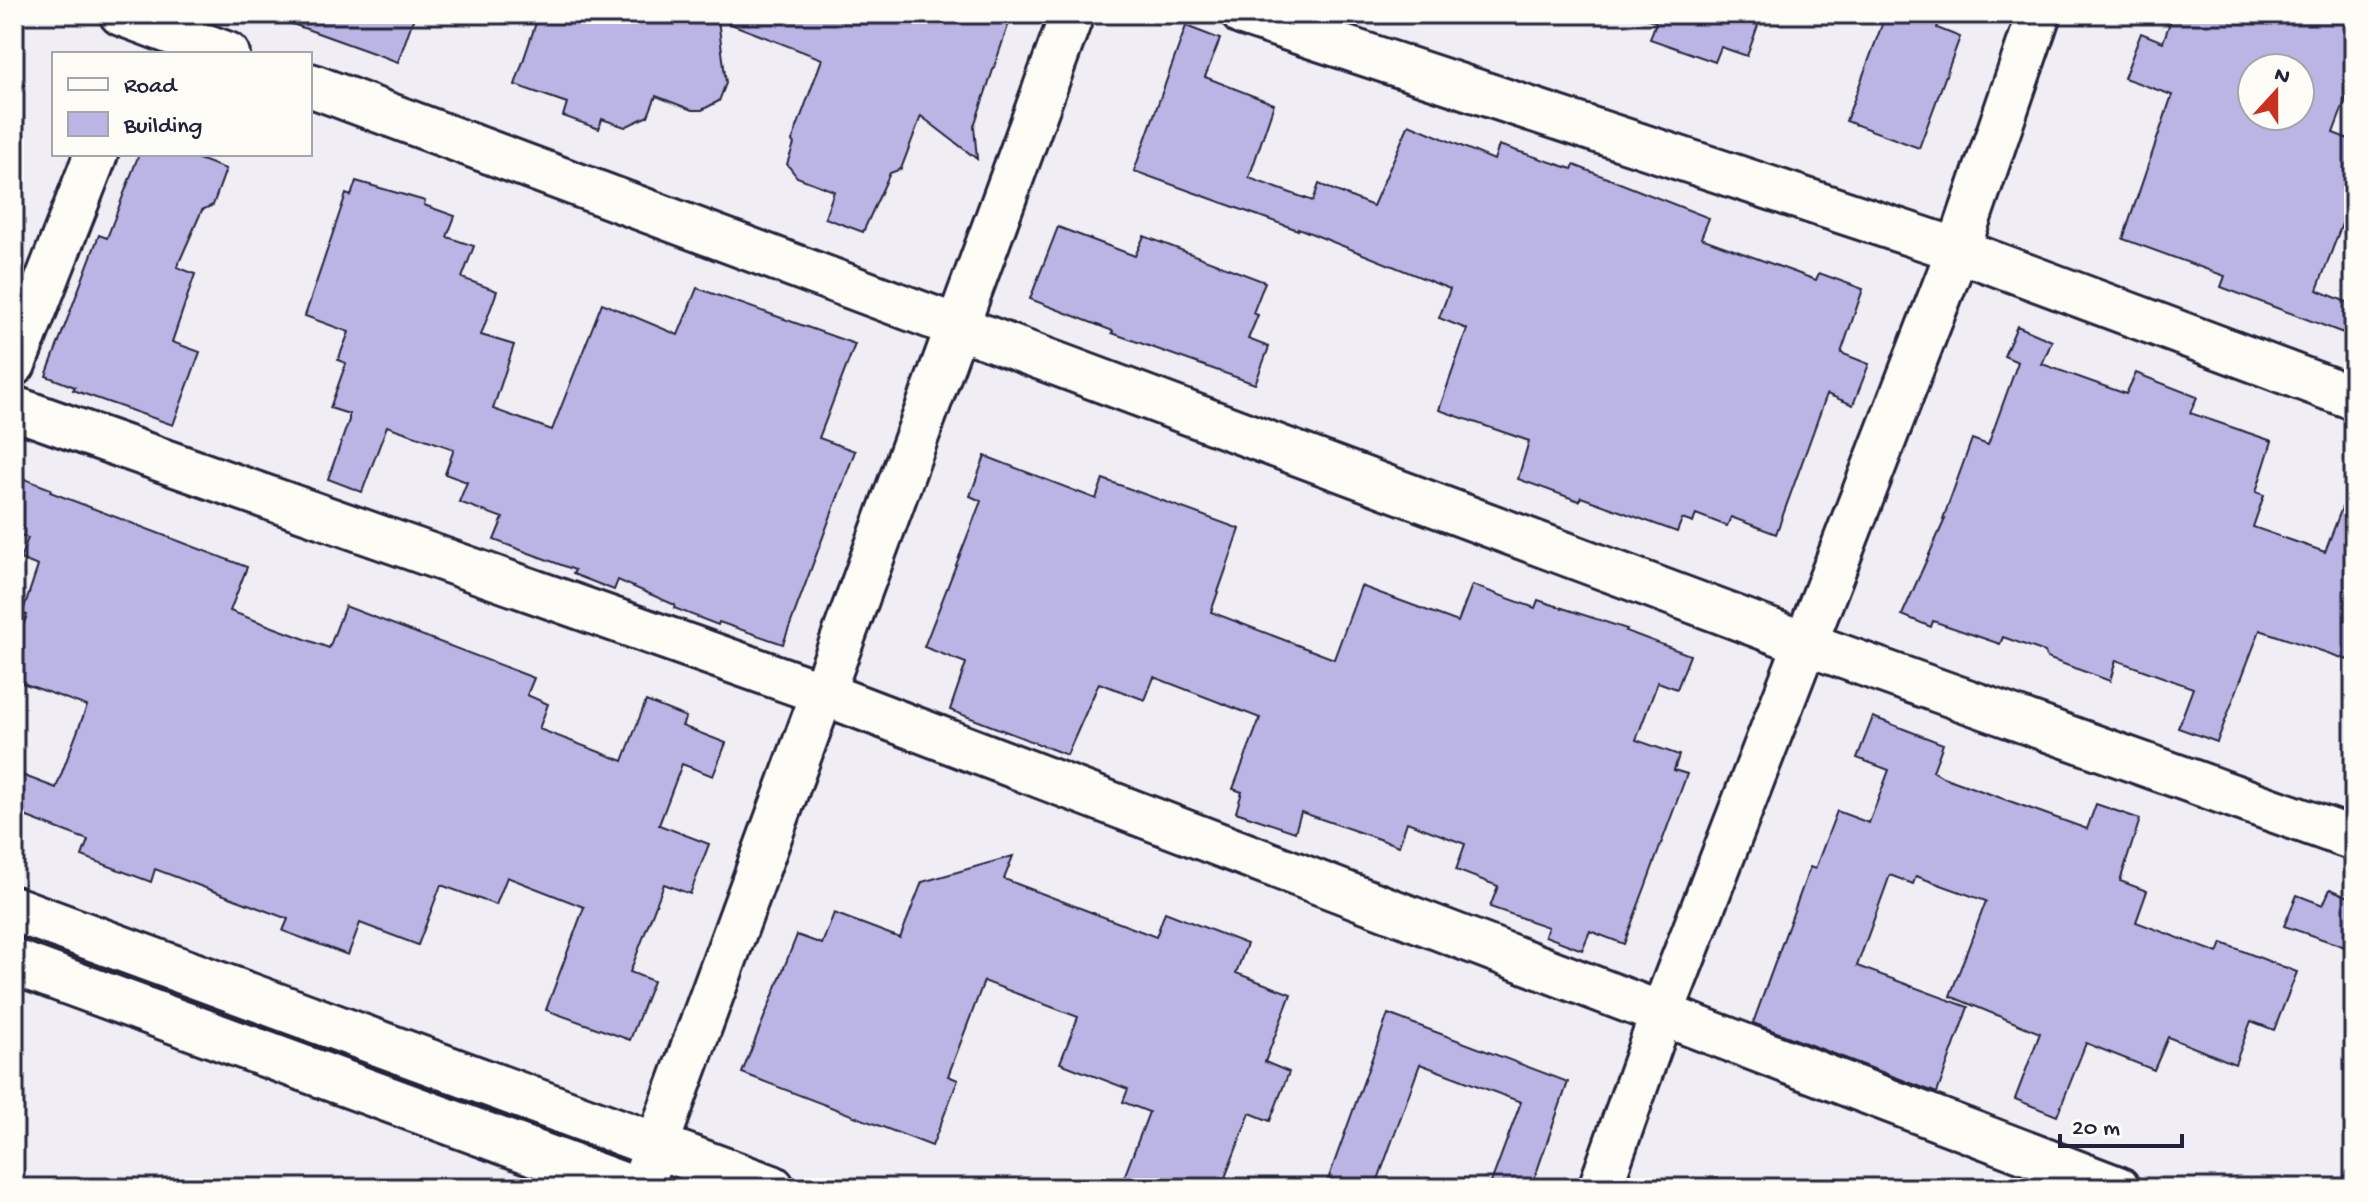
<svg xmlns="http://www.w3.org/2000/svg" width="2368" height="1202" font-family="'Gochi Hand',sans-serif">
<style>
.building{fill:#bbb5e6;stroke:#22223b;stroke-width:2;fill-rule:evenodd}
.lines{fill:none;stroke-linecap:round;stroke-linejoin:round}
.minor-casing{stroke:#22223b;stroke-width:48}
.primary-casing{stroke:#22223b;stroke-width:50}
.minor{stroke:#fdfcf7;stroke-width:42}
.primary{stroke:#fdfcf7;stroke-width:44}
</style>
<rect width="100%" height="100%" fill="#f0eef4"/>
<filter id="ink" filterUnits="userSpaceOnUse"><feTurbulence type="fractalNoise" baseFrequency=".0125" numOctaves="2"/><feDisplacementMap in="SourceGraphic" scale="16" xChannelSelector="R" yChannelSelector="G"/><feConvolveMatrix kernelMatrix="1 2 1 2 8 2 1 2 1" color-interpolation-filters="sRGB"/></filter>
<g filter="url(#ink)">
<!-- building -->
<g class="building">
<path d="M 277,14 L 415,14 L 398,62 L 276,18 Z"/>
<path d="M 539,14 L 1012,14 L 974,126 L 977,159 L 921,116 L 901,169 L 890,173 L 863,232 L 825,218 L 834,191 L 797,177 L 787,164 L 794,144 L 792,141 L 822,59 L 718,19 L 726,83 L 719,101 L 702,110 L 692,110 L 656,96 L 648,116 L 625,127 L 602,119 L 599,129 L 563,116 L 567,103 L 515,85 Z"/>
<path d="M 1644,14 L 1762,14 L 1747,56 L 1721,47 L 1715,62 L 1650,39 L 1656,22 L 1643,17 Z"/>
<path d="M 1886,14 L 1942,14 L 1937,28 L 1960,37 L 1919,148 L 1846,121 Z"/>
<path d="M 2173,14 L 2354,14 L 2354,77 L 2333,133 L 2354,141 L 2354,192 L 2317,290 L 2354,305 L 2354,337 L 2221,287 L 2225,276 L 2123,239 L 2172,95 L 2124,78 L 2141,33 L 2163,42 ZM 2252,68 L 2300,68 L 2300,116 L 2252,116 Z"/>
<path d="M 1186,26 L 1220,39 L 1205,77 L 1274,104 L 1249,178 L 1313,201 L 1319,184 L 1373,206 L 1409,124 L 1494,160 L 1499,145 L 1572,169 L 1574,165 L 1709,218 L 1701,238 L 1816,280 L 1819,273 L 1863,289 L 1841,353 L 1869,364 L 1853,405 L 1827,394 L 1776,534 L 1731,517 L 1727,526 L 1696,514 L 1693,523 L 1682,519 L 1677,532 L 1581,497 L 1579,501 L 1518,479 L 1529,441 L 1439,410 L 1467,329 L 1439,318 L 1450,289 L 1298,228 L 1298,230 L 1134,171 Z"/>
<path d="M 139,154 L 185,154 L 226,169 L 213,205 L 202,210 L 177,267 L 195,274 L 172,342 L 200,352 L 173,425 L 73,390 L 75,387 L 46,376 L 99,235 L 107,238 Z"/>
<path d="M 356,181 L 425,201 L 424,205 L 455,216 L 447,237 L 474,246 L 462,278 L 497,291 L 481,335 L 514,345 L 493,409 L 552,430 L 602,303 L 678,335 L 697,288 L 855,344 L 819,438 L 855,451 L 783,644 L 719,622 L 718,625 L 674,608 L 675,605 L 618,580 L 614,590 L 573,574 L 575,570 L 494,540 L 503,518 L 459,502 L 467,482 L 445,474 L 454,449 L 387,426 L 362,492 L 328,479 L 349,420 L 349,414 L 330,408 L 346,363 L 338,360 L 349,332 L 305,316 L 346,194 L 351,196 Z"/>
<path d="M 1058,227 L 1135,256 L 1144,236 L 1265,282 L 1253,313 L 1258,315 L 1248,339 L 1269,347 L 1255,384 L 1112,333 L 1113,331 L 1030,299 Z"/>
<path d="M 2017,326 L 2052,341 L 2042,364 L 2126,394 L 2136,373 L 2197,397 L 2190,413 L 2272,441 L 2256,492 L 2264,495 L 2253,527 L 2325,552 L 2351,484 L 2354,484 L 2354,662 L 2260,630 L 2217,742 L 2178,728 L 2193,688 L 2116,660 L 2110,681 L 2047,658 L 2045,652 L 2003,637 L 2000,644 L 1933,621 L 1931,627 L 1902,615 L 1945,519 L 1943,519 L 1972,439 L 1988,445 L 2018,362 L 2004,356 Z"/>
<path d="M 985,456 L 1096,499 L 1103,479 L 1240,529 L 1211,612 L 1334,659 L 1361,586 L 1458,622 L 1472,585 L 1535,608 L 1538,600 L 1627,629 L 1626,631 L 1690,655 L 1677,689 L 1658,682 L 1636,740 L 1679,755 L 1674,770 L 1687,774 L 1624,944 L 1590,931 L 1582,950 L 1545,936 L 1548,927 L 1490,907 L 1498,886 L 1456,870 L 1465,844 L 1407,822 L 1399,846 L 1301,812 L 1295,832 L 1236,812 L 1242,792 L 1233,789 L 1260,718 L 1154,677 L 1145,700 L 1099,683 L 1067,755 L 950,710 L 966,663 L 924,647 L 981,501 L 970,496 Z"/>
<path d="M 14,475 L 51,489 L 50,492 L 247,567 L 230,611 L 329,648 L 345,606 L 534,678 L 527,695 L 548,704 L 539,729 L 623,761 L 646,701 L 686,717 L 682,726 L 726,743 L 713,776 L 682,764 L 659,825 L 709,844 L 690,894 L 664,884 L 630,972 L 653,981 L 630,1040 L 546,1010 L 584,907 L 507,877 L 496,905 L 441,885 L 418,945 L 360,923 L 348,955 L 283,931 L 288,919 L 155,869 L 151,882 L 82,856 L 88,840 L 14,812 L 14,772 L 56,788 L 87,706 L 14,680 L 14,650 L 27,615 L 22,614 L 38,566 L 20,559 L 28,538 L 14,533 Z"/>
<path d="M 1873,717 L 1943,744 L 1933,771 L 1943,777 L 2087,829 L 2096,804 L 2140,819 L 2120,881 L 2147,891 L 2136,922 L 2218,953 L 2222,943 L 2297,972 L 2274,1030 L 2251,1021 L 2235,1064 L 2168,1037 L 2154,1070 L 2086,1043 L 2057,1116 L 2015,1099 L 2040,1033 L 1950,996 L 1986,901 L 1916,876 L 1913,884 L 1890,875 L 1857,966 L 1968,1007 L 1937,1093 L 1753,1023 L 1810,867 L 1815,869 L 1837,811 L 1869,823 L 1889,770 L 1857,758 Z"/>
<path d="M 1013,856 L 1004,879 L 1156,937 L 1165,912 L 1247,944 L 1236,973 L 1291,994 L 1265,1062 L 1289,1072 L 1270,1121 L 1250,1113 L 1221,1188 L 1120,1188 L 1149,1112 L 1123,1102 L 1128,1089 L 1060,1063 L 1078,1017 L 984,981 L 948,1076 L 958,1080 L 932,1146 L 742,1073 L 797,935 L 822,944 L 834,913 L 900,938 L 922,882 Z"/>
<path d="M 2330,889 L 2354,899 L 2354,950 L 2284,926 L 2297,895 L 2323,905 Z"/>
<path d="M 1388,1014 L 1568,1082 L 1531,1188 L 1489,1188 L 1521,1102 L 1420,1064 L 1375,1188 L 1325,1188 Z"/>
</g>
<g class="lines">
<defs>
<g id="minor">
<path d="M 121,14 L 228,54"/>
<path d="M 1243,14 L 1958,250 L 2354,398"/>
<path d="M 310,85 L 1807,644 L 2354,839"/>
<path d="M 14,364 L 96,154"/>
<path d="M 14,408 L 822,693 L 2118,1188"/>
<path d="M 641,1188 L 1072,14"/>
<path d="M 1600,1188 L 1662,1013 L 1958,250 L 2039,14"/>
</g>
<g id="primary">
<path d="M 14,909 L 772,1188"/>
<path d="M 14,962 L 630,1188"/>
</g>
</defs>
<!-- minor casing -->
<use href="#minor" class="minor-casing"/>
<!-- primary casing -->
<use href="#primary" class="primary-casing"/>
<!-- minor -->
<use href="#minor" class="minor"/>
<!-- primary -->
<use href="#primary" class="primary"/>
</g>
</g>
<!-- margin -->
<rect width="2368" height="1202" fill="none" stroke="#fdfcf7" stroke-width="48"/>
<rect x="24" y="24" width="2320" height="1154" fill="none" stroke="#22223b" stroke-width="3" filter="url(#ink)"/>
<!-- legend -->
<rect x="52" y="52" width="260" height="104" fill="#fdfcf7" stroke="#a5a5ac" stroke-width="2"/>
<rect x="68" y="78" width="40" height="12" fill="#fdfcf7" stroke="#a5a5ac" stroke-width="2"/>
<text x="124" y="92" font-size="24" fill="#22223b">Road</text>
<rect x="68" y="112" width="40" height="24" fill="#bbb5e6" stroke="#a5a5ac" stroke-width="2"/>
<text x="124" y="132" font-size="24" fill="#22223b">Building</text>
<!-- north arrow -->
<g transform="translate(2276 92) rotate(21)"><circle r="38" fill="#fdfcf7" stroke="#a5a5ac" stroke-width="2"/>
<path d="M0-6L14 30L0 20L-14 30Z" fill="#c8321e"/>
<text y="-12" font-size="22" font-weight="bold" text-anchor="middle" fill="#22223b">N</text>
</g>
<!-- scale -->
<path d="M2060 1134v12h122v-12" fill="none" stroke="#22223b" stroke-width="4"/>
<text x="2072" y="1134" font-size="24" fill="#22223b" stroke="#fdfcf7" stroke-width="6" paint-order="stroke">20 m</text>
</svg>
